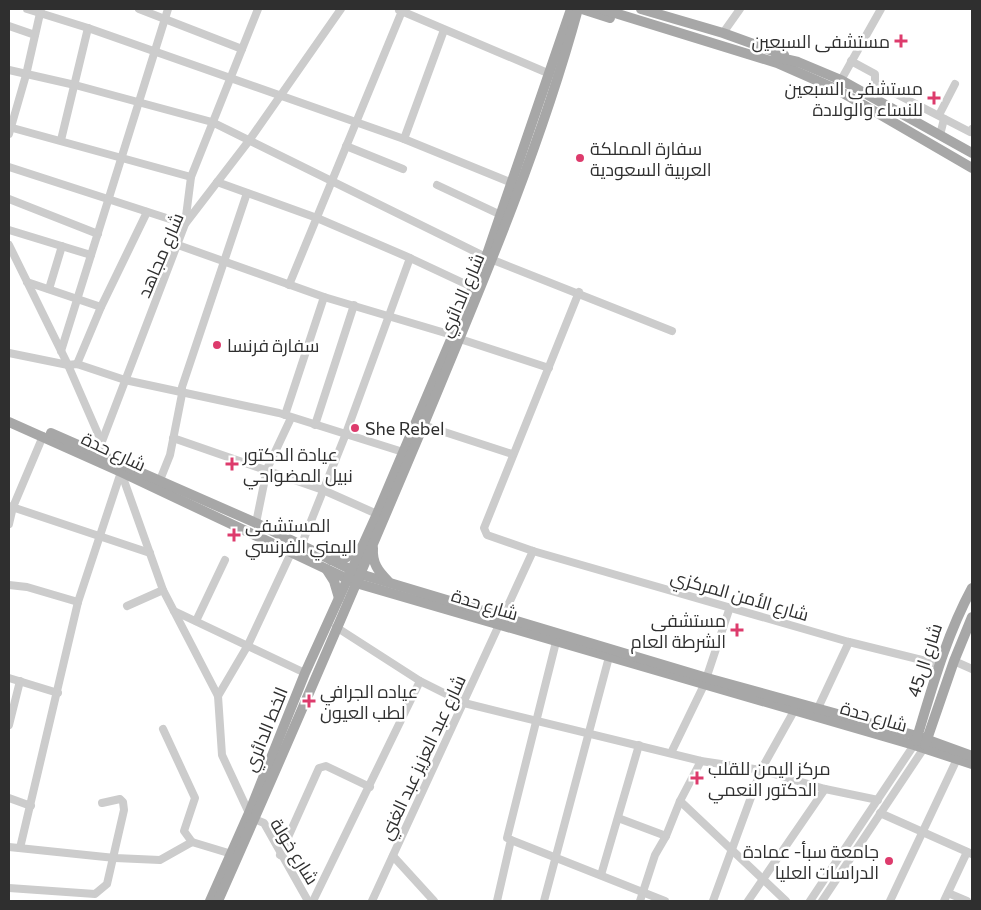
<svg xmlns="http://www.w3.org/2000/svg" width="981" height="910" font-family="Commissioner,Cairo,sans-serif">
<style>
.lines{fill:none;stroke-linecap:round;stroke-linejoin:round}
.minor{stroke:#ccc;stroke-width:8}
.major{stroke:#a7a7a7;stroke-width:10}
.poi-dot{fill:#dd3b6c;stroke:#fff;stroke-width:2}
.labels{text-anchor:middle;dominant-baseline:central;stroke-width:5;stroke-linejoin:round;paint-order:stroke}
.poi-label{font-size:18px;fill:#2f2f2f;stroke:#fff;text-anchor:start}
.street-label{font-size:18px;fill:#2f2f2f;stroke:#fff}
</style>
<rect width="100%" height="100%" fill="#fff"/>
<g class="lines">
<!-- minor -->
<g class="minor">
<path d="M 27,9 L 88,28 L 404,139 L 512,183"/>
<path d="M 139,9 L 242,49"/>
<path d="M 399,10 L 550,74"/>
<path d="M 9,26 L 35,35"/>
<path d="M 723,33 L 740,9"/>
<path d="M 851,61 L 875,74 L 875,83 L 970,132 L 972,129"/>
<path d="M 9,70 L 75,85 L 212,122 L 486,257"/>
<path d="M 841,80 L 881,9"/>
<path d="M 939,115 L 955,84"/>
<path d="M 9,127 L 191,177"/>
<path d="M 9,134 L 26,75 L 41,9"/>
<path d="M 940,135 L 944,119"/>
<path d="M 404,139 L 444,30"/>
<path d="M 61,140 L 88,28"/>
<path d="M 346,146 L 403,169"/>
<path d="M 9,167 L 185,224 L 191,177 L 258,9"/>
<path d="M 217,182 L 317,218 L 410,258 L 472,287"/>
<path d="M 437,185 L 501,215"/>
<path d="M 9,199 L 98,234"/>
<path d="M 9,230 L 91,255"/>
<path d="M 9,245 L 68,365 L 102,443"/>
<path d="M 178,245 L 324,297 L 452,335"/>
<path d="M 493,260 L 672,331"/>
<path d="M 27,282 L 101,307"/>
<path d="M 289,285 L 402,11"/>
<path d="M 49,289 L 62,246"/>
<path d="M 579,292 L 484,528 L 487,535 L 533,551 L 849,642 L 938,664"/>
<path d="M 460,339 L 549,368"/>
<path d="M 61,351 L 168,9"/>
<path d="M 9,353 L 68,365 L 77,364 L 125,380 L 279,413 L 403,452"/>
<path d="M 77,364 L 101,307 L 147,212"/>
<path d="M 285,415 L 324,297"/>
<path d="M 315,425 L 354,305"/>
<path d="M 423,425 L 512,454"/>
<path d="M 173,438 L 323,490 L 377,514"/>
<path d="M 96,457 L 185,224 L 248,142 L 341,9"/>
<path d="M 121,472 L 163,590 L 218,696 L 222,755 L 249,813"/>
<path d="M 160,480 L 170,455 L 182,394 L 182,387 L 247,193"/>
<path d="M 9,506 L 150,553"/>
<path d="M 256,523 L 267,469 L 291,418"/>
<path d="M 9,524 L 13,507 L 43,436"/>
<path d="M 301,546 L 345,436 L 410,258"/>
<path d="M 9,585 L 27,587 L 78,602"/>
<path d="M 127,606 L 163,590"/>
<path d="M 174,611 L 305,673"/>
<path d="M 196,621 L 225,560"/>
<path d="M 336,627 L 420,681 L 464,703 L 701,761 L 761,770 L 825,789 L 878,800"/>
<path d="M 954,661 L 972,669"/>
<path d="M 9,678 L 58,693"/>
<path d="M 218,696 L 248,645 L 291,553"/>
<path d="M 818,708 L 849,642"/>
<path d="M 9,725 L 20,681"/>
<path d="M 163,729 L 195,798 L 184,831 L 192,842"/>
<path d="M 671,753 L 704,685 L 730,607"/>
<path d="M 9,798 L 31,806"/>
<path d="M 680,801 L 786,901"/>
<path d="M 880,813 L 972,854"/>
<path d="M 618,818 L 666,836"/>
<path d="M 254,819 L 264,823 L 308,901"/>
<path d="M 511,840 L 665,901"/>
<path d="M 9,847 L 115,858 L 160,860 L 192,842 L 235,855"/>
<path d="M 20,848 L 78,602 L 121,472"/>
<path d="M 280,855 L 319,768 L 326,766 L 370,787"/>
<path d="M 393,856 L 434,901"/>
<path d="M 601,875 L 639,745"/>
<path d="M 9,888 L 95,894 L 107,884 L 124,810 L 123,802 L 120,799 L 102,803"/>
<path d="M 948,893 L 967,901"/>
<path d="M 314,899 L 420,681"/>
<path d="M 372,901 L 533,551"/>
<path d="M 497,901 L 511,840 L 507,838 L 556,642"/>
<path d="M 544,901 L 609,657"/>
<path d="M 640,901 L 655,855 L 666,836 L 680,801 L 701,761"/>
<path d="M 713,901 L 761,770 L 794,711"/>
<path d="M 748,901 L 825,789"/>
<path d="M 810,901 L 914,745"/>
<path d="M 822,901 L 924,748"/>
<path d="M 890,901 L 957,759"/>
<path d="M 944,901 L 967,852"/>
</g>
<!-- major -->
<g class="major">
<path d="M 582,9 L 610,18"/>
<path d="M 602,9 L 777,63 L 836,89 L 972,168"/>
<path d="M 641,9 L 723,33 L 784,55"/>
<path d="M 776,57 L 798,62 L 841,80 L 972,153"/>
<path d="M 9,422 L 121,472 L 356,583 L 914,745 L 972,764"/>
<path d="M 51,433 L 256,523 L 360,574 L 707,678 L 917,736 L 972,756"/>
<path d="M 373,548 C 372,563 378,571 388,581"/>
<path d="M 331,560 L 347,557 L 361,548"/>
<path d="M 327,570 L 334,581 L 339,598"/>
<path d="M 916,741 C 932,688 946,636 972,588"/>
<path d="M 925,745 L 954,661 L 972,617"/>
<path d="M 210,901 L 249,813 L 305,673 L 377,514 L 486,257 L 571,9"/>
<path d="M 218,901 C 288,743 356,585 423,426 C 480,289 539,152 578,9"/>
</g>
</g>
<!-- markers -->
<g class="poi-dot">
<path d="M898.5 33.5h5v5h5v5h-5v5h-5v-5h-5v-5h5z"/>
<path d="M931.5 90.5h5v5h5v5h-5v5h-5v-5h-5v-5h5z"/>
<circle cx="580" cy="158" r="5"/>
<circle cx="217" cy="345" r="5"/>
<circle cx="355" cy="428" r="5"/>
<path d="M229.5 456.5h5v5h5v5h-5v5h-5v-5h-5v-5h5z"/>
<path d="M231.5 527.5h5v5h5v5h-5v5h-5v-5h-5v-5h5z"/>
<path d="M734.5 622.5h5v5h5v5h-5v5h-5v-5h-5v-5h5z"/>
<path d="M306.5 693.5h5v5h5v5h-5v5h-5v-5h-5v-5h5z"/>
<path d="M694.5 770.5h5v5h5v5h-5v5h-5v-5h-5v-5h5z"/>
<circle cx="889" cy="861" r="5"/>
</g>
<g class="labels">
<!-- poi labels -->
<g class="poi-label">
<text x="890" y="41" text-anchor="end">مستشفى السبعين</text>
<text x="923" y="88" text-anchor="end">مستشفى السبعين<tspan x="923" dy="21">للنساء والولادة</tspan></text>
<text x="590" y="148">سفارة المملكة<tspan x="590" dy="21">العربية السعودية</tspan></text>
<text x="227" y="345">سفارة فرنسا</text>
<text x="365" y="428">She Rebel</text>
<text x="243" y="454">عيادة الدكتور<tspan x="243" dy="21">نبيل المضواحي</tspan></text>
<text x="245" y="525">المستشفى<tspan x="245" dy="21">اليمني الفرنسي</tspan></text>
<text x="726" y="620" text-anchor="end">مستشفى<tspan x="726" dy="21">الشرطة العام</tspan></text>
<text x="320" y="691">عياده الجرافي<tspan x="320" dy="21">لطب العيون</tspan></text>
<text x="708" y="768">مركز اليمن للقلب<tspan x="708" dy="21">الدكتور النعمي</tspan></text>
<text x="879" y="851" text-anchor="end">جامعة سبأ- عمادة<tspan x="879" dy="21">الدراسات العليا</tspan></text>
</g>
<!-- street labels -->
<g class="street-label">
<text transform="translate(160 255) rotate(-67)">شارع مجاهد</text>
<text transform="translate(461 295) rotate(-67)">شارع الدائري</text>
<text transform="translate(114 451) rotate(25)">شارع حدة</text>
<text transform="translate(740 595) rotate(16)">شارع الأمن المركزي</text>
<text transform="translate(485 604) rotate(17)">شارع حدة</text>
<text transform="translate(924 660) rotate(-72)">شارع ال45</text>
<text transform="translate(874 716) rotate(16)">شارع حدة</text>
<text transform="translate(265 729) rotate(-68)">الخط الدائري</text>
<text transform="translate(422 757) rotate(-65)">شارع عبد العزيز عبد الغني</text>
<text transform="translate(295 851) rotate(58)">شارع خولة</text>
</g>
</g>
<!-- border -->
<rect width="981" height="910" fill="none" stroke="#2f2f2f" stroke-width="20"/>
</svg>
